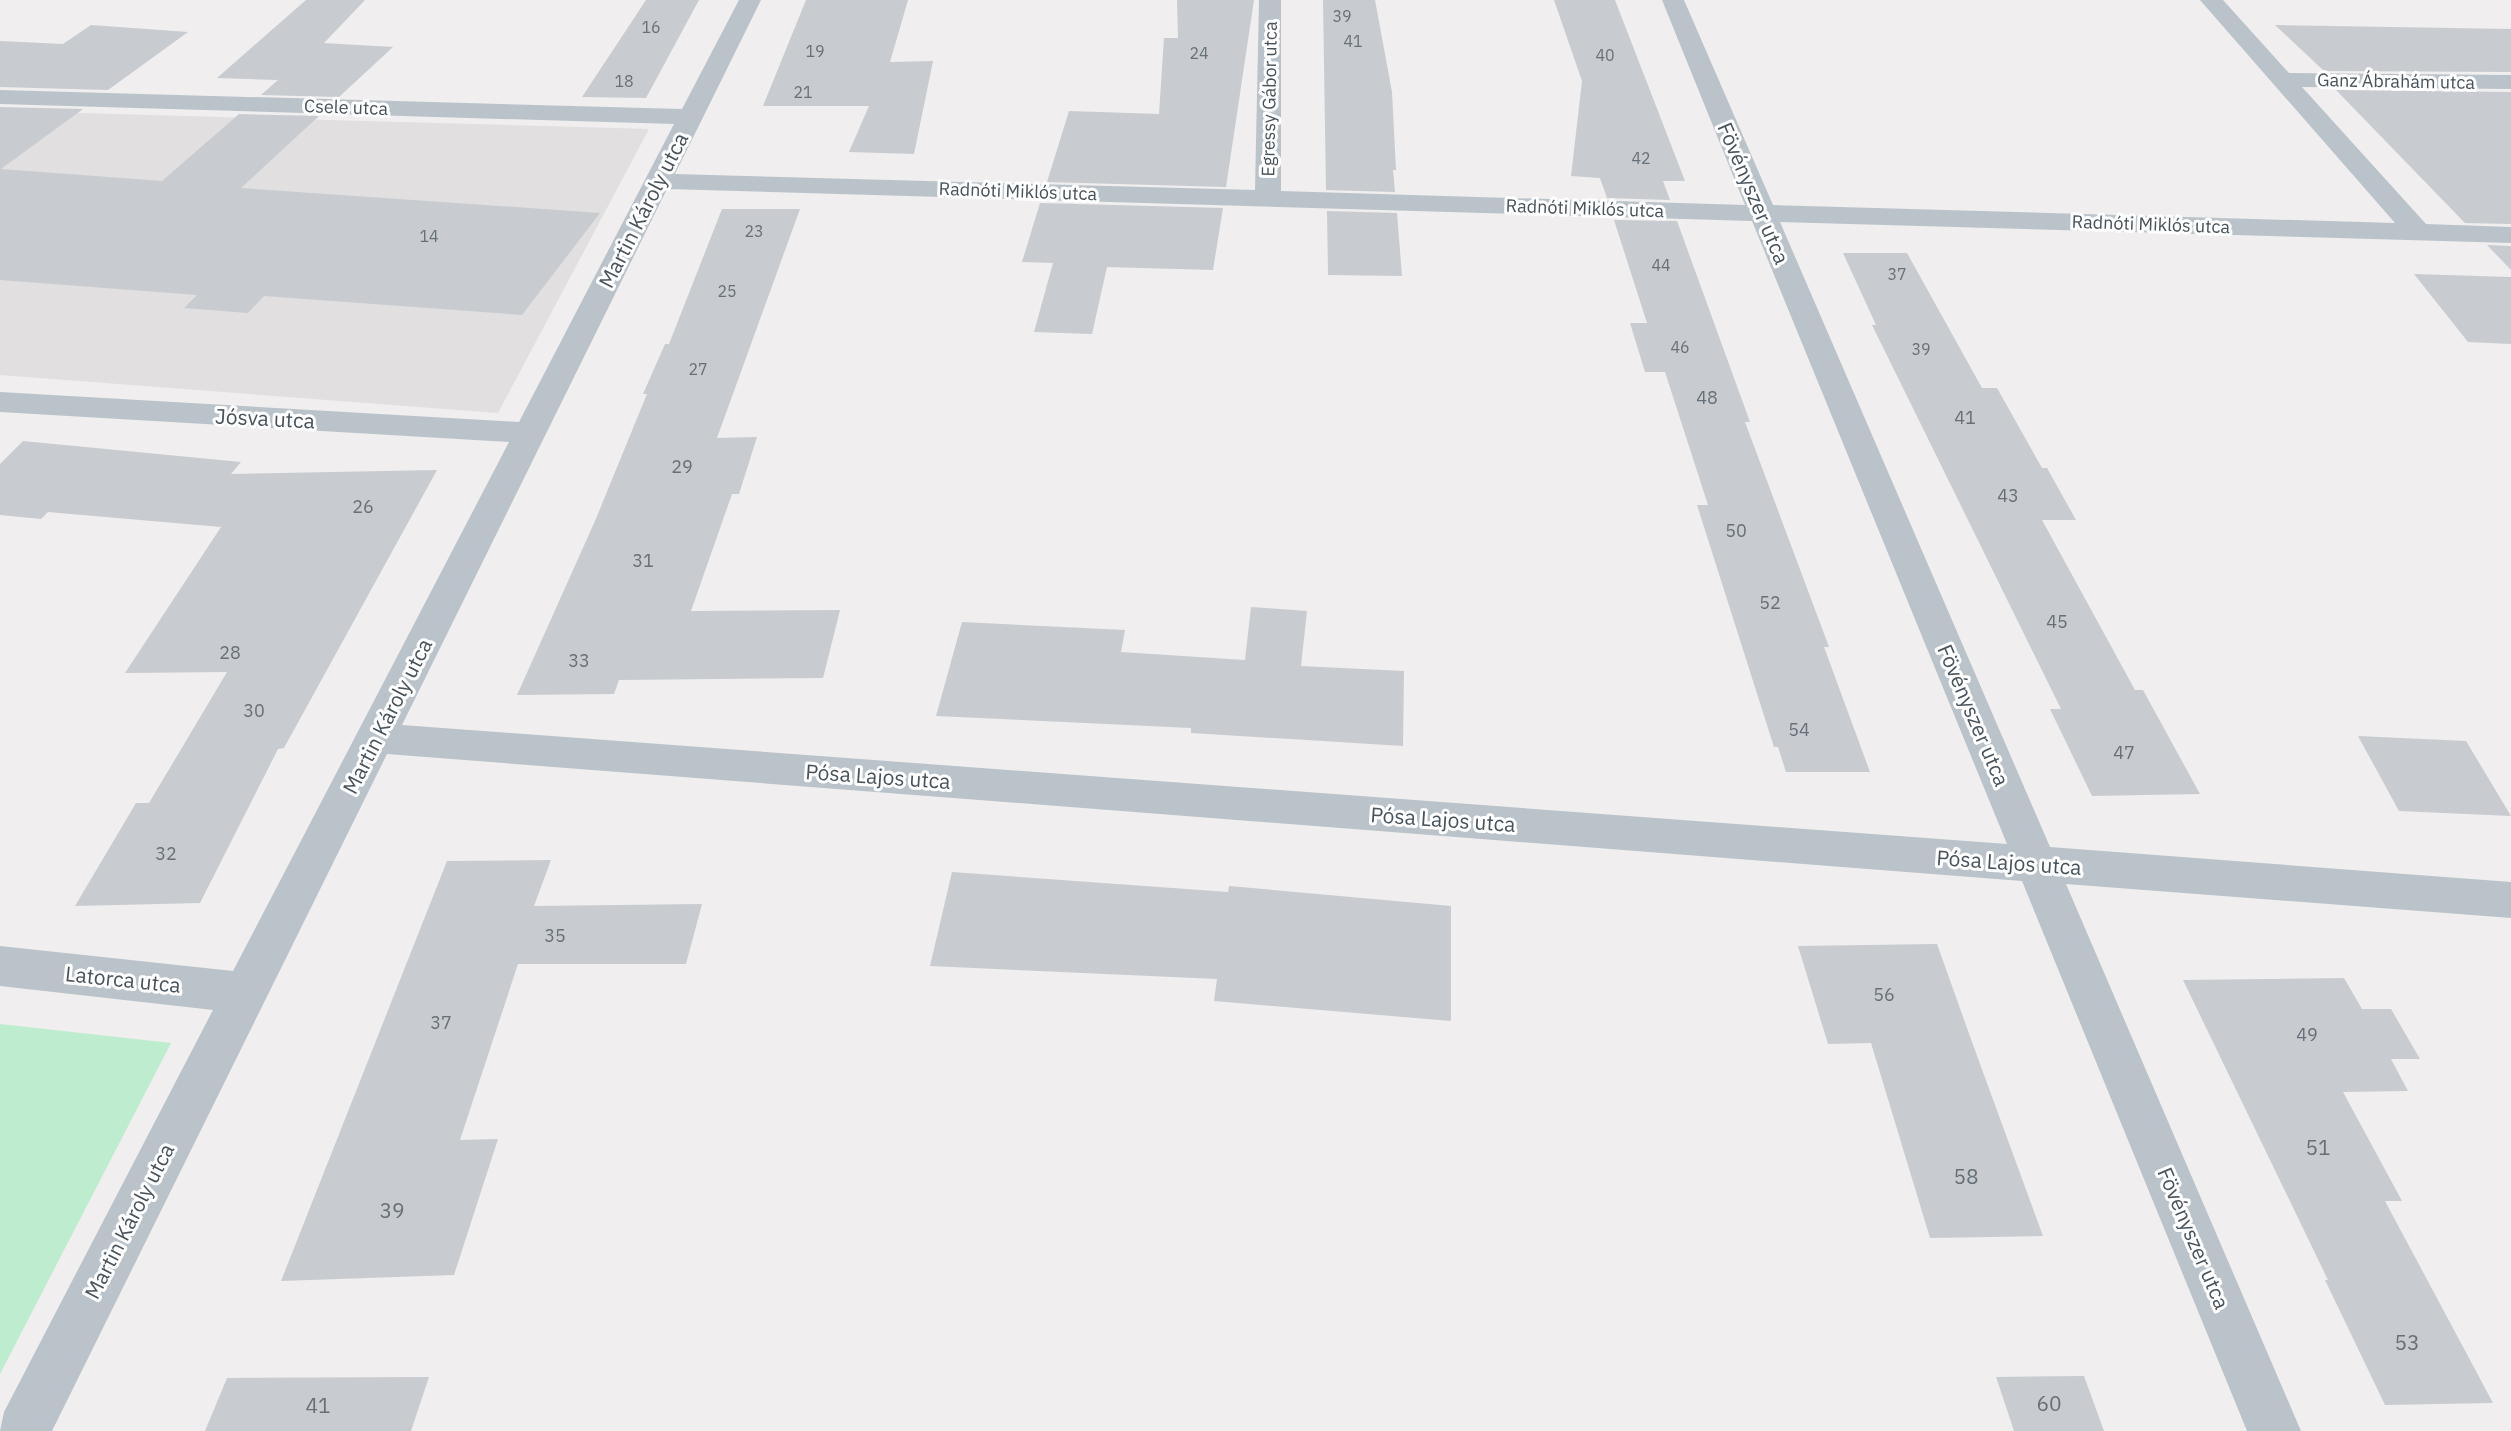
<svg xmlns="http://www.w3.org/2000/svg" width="2511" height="1431" font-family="'IBM Plex Sans',sans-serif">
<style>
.education{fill:#e1dfdf}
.green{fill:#bdedce}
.building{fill:#c8cbd0}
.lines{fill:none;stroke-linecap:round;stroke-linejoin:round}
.minor{fill:#bac3ca;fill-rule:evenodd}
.labels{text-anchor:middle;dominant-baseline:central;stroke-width:6;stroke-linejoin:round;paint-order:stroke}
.far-number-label{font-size:16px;fill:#677078}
.far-street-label{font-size:18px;fill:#47525a;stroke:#fff}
.number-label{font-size:18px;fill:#677078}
.street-label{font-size:21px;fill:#47525a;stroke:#fff}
.near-number-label{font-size:21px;fill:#677078}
</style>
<rect width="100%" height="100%" fill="#f0eeee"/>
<!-- education -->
<path class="education" d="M 45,112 L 649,129 L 498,413 L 0,375 L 0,150 Z"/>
<!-- green -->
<path class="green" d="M 0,1024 L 171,1043 L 0,1374 Z"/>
<!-- building -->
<g class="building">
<path d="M 306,0 L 365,0 L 324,43 L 393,47 L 339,97 L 261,95 L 278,80 L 217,78 Z"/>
<path d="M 646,0 L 699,0 L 646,98 L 582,97 Z"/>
<path d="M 806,0 L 908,0 L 890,62 L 933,61 L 914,154 L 849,152 L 869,106 L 763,106 Z"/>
<path d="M 1177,0 L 1254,0 L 1226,187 L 1047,182 L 1069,111 L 1159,114 L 1164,38 L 1178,38 Z"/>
<path d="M 1323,0 L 1375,0 L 1392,92 L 1396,170 L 1393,170 L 1395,192 L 1326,190 Z"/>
<path d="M 1554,0 L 1615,0 L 1685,181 L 1663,181 L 1670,200 L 1607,198 L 1600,178 L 1571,176 L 1582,81 Z"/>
<path d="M 91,25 L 188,32 L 108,90 L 0,87 L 0,41 L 63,44 Z"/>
<path d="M 2275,25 L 2511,29 L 2511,72 L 2324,71 Z"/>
<path d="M 2336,90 L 2511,92 L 2511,224 L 2465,223 Z"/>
<path d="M 0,107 L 83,109 L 1,169 L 162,181 L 239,114 L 319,116 L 241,188 L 600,213 L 522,315 L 264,296 L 248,313 L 184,308 L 197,295 L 0,280 Z"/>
<path d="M 1040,203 L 1223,208 L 1213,270 L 1107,267 L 1092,334 L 1034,332 L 1053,263 L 1022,262 Z"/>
<path d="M 722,209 L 800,209 L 717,438 L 757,437 L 739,494 L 732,494 L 691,611 L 840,610 L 823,678 L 619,680 L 614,694 L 517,695 L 595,521 L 647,394 L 643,394 L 665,344 L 669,344 Z"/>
<path d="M 1327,211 L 1397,213 L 1402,276 L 1328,275 Z"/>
<path d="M 1614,220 L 1677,221 L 1750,422 L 1745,422 L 1829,647 L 1824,647 L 1870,772 L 1786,772 L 1778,747 L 1774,747 L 1697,505 L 1708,505 L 1665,372 L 1645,372 L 1630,323 L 1647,323 Z"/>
<path d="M 2487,245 L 2511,246 L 2511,270 Z"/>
<path d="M 1843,253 L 1907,253 L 1982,388 L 1997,388 L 2042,468 L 2047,468 L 2076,520 L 2042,520 L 2135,690 L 2143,690 L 2200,794 L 2092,796 L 2050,709 L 2061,709 L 1872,325 L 1876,325 Z"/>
<path d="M 2414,274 L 2511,277 L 2511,344 L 2468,342 Z"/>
<path d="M 23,441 L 241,462 L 231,474 L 437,470 L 284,748 L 278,749 L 200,903 L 75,906 L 136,803 L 149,803 L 227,672 L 125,673 L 221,527 L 48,512 L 41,519 L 0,515 L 0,464 Z"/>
<path d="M 1251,607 L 1307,611 L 1301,666 L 1404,671 L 1403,746 L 1191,733 L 1191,728 L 936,716 L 962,622 L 1125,630 L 1121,652 L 1245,660 Z"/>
<path d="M 2358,736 L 2466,741 L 2511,816 L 2399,811 Z"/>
<path d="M 551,860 L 534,906 L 702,904 L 686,964 L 518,964 L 460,1140 L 498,1139 L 454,1275 L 281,1281 L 447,861 Z"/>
<path d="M 952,872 L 1228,892 L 1229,886 L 1451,906 L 1451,1021 L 1214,1001 L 1217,979 L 930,966 Z"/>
<path d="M 1937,944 L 1972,1042 L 2043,1236 L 1930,1238 L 1871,1043 L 1828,1044 L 1798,946 Z"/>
<path d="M 2344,978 L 2362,1009 L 2391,1009 L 2420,1059 L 2391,1059 L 2408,1091 L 2343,1092 L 2402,1201 L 2385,1201 L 2493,1403 L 2385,1405 L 2325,1280 L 2328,1280 L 2183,980 Z"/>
<path d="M 2084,1376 L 2104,1431 L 2014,1431 L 1996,1377 Z"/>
<path d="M 429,1377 L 411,1431 L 205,1431 L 227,1378 Z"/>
</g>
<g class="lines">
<!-- minor -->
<path class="minor" d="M 739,0 L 761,0 L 675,174 L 1255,190 L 1259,0 L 1281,0 L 1281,191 L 1745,205 L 1662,0 L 1684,0 L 1773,205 L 2395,223 L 2200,0 L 2223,0 L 2289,73 L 2511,75 L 2511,89 L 2302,87 L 2426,224 L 2511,227 L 2511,243 L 1780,222 L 2050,847 L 2511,882 L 2511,918 L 2066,884 L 2301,1431 L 2247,1431 L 2022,881 L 387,754 L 52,1431 L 0,1431 L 4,1412 L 213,1010 L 0,986 L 0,946 L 233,971 L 509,442 L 0,412 L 0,392 L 519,422 L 674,124 L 0,104 L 0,90 L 682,109 ZM 667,189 L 1752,221 L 2007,844 L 402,725 Z"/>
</g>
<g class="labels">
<!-- far-number labels -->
<g class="far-number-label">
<text x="1342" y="16">39</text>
<text x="651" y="27">16</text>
<text x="1353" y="41">41</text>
<text x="815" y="51">19</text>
<text x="1199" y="53">24</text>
<text x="1605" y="55">40</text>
<text x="624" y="81">18</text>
<text x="803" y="92">21</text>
<text x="1641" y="158">42</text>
<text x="754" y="231">23</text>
<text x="429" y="236">14</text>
<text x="1661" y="265">44</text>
<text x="1897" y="274">37</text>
<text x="727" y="291">25</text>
<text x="1680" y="347">46</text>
<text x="1921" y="349">39</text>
<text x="698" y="369">27</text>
</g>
<!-- far-street labels -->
<g class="far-street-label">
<text transform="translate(2396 81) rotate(1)">Ganz Ábrahám utca</text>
<text transform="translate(1269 99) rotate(-89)">Egressy Gábor utca</text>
<text transform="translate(346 107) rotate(2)">Csele utca</text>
<text transform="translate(1018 191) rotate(2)">Radnóti Miklós utca</text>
<text transform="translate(1585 208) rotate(2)">Radnóti Miklós utca</text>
<text transform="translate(2151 224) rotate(2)">Radnóti Miklós utca</text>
</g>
<!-- number labels -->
<g class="number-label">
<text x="1707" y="397">48</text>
<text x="1965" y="417">41</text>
<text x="682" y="466">29</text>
<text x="2008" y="495">43</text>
<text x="363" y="506">26</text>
<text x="1736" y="530">50</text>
<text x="643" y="560">31</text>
<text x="1770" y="602">52</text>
<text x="2057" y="621">45</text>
<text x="230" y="652">28</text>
<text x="579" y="660">33</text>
<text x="254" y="710">30</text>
<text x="1799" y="729">54</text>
<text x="2124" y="752">47</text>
<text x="166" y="853">32</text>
<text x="555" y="935">35</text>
<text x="1884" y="994">56</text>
<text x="441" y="1022">37</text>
<text x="2307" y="1034">49</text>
</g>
<!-- street labels -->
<g class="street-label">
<text transform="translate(1754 193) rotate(67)">Fövényszer utca</text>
<text transform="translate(643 210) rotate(-63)">Martin Károly utca</text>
<text transform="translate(265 418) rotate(3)">Jósva utca</text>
<text transform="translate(1974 715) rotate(67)">Fövényszer utca</text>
<text transform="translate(387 716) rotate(-63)">Martin Károly utca</text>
<text transform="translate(878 776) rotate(4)">Pósa Lajos utca</text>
<text transform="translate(1443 819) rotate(4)">Pósa Lajos utca</text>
<text transform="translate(2009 862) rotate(4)">Pósa Lajos utca</text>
<text transform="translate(123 979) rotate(6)">Latorca utca</text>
<text transform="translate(129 1221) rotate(-63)">Martin Károly utca</text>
<text transform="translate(2194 1238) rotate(67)">Fövényszer utca</text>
</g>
<!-- near-number labels -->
<g class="near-number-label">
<text x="2318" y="1147">51</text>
<text x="1966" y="1176">58</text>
<text x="392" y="1210">39</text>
<text x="2407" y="1342">53</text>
<text x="2049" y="1403">60</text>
<text x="318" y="1405">41</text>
</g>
</g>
</svg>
